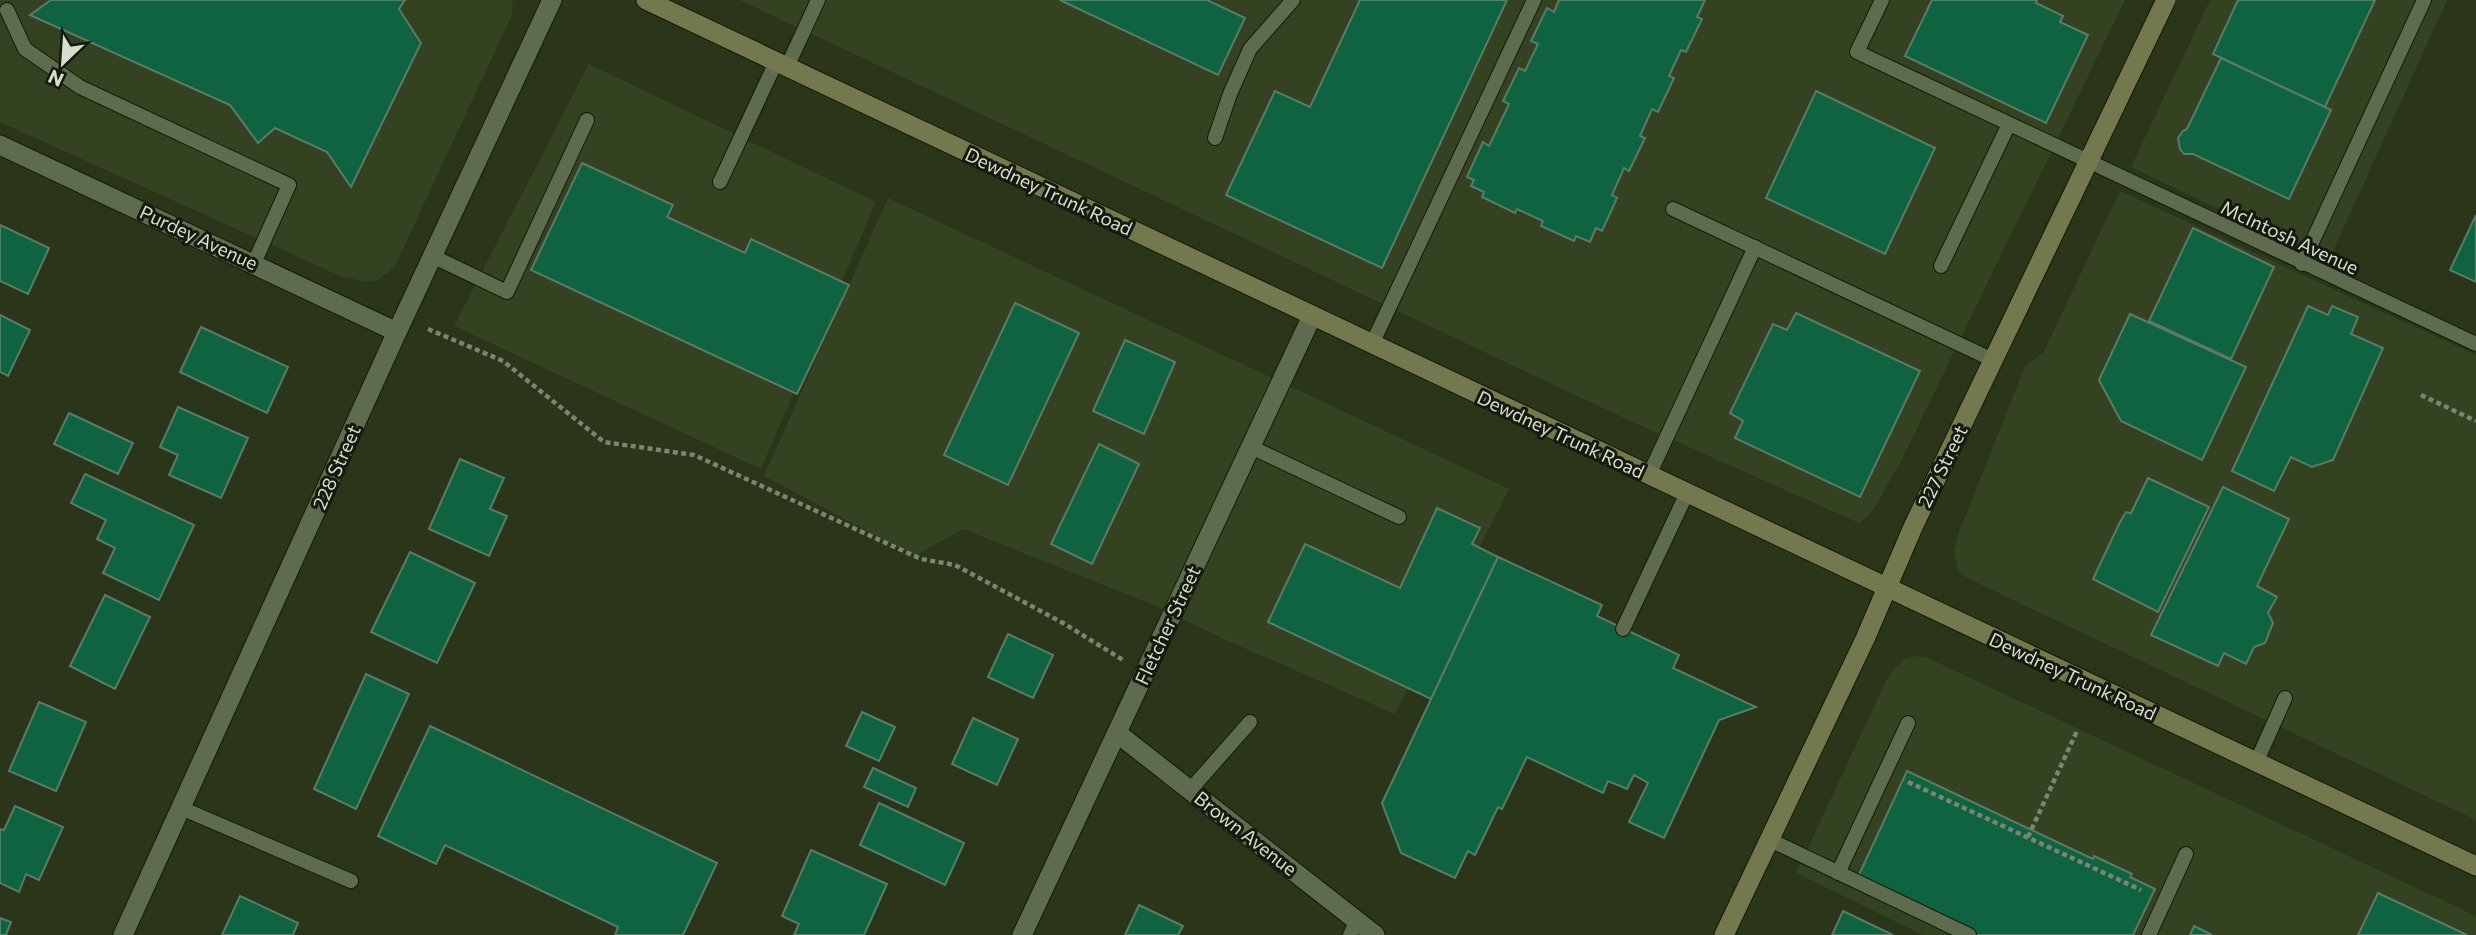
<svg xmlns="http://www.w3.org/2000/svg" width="2476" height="935" font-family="Commissioner,sans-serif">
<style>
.built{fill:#354221}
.building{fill:#0f6341;stroke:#5b7b69;stroke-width:2}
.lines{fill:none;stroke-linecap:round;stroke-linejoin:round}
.service-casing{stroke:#131c03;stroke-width:16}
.minor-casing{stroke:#131c03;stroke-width:21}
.tertiary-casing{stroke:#131c03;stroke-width:21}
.secondary-casing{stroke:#131c03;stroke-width:21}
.path{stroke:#7c856f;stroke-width:4.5;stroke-dasharray:5 3.5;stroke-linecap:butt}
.service{stroke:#5e6b4e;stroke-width:14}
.minor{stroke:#5e6b4e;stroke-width:19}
.tertiary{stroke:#5e6b4e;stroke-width:19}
.secondary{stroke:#74784f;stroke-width:19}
.labels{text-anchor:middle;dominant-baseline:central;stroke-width:6;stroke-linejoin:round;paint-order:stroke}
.street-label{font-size:19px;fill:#d7dece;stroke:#151a0f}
</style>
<rect width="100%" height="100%" fill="#2a351a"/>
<!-- built -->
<g class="built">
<path d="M 0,0 L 512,0 L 513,7 L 511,17 L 395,266 L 378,280 L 366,282 L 340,276 L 0,122 Z"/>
<path d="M 740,0 L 2125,0 L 1902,459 L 1875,507 L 1866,518 L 1859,523 L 1624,418 Z"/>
<path d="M 2210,0 L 2447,0 L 2328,262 L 2131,167 Z"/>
<path d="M 589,64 L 876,202 L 761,469 L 454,326 Z"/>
<path d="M 2120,191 L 2476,355 L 2476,820 L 1967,578 L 1958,570 L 1954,552 L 1959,532 L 2025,366 L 2043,353 Z"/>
<path d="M 888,198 L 1509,489 L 1395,714 L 1228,641 L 1156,606 L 963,529 L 915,556 L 764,476 Z"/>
<path d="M 1917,656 L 1928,658 L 2476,916 L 2476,935 L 1923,935 L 1796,873 L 1886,681 L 1894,669 L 1906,658 Z"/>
</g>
<!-- building -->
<g class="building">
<path d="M 51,0 L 405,0 L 399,9 L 421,43 L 351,187 L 327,152 L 275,128 L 258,143 L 230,105 L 30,15 Z"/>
<path d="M 1060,0 L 1207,0 L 1245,18 L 1218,75 Z"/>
<path d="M 1360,0 L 1507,0 L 1382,268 L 1226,195 L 1275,91 L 1310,107 Z"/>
<path d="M 1559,0 L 1705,0 L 1697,17 L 1702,19 L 1686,52 L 1681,50 L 1669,76 L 1674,78 L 1658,112 L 1652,109 L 1640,136 L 1645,138 L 1629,171 L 1624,168 L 1612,195 L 1617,198 L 1602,231 L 1596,228 L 1590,242 L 1576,236 L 1574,241 L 1541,226 L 1543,221 L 1517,209 L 1515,213 L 1482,197 L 1484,192 L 1471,186 L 1474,180 L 1467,177 L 1483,142 L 1489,146 L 1509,104 L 1503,101 L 1519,68 L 1525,71 L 1538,44 L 1531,41 L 1547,8 L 1554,12 Z"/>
<path d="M 1932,0 L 2037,0 L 2036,3 L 2063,16 L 2060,22 L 2088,35 L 2046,123 L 1905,56 Z"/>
<path d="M 2238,0 L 2375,0 L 2325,107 L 2213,54 Z"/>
<path d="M 2221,58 L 2331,110 L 2289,199 L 2193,154 L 2184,154 L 2180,149 L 2178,138 L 2183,131 L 2187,129 Z"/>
<path d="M 1816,91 L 1935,148 L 1885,254 L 1766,198 Z"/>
<path d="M 582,163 L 673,205 L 667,217 L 745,253 L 751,239 L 849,285 L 797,394 L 531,270 Z"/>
<path d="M 2476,215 L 2476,282 L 2450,270 Z"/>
<path d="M 0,225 L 49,248 L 28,294 L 0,281 Z"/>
<path d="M 2193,228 L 2274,267 L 2231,359 L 2149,321 Z"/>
<path d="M 1015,303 L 1079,333 L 1008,485 L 944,455 Z"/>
<path d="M 2308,306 L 2328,315 L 2332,306 L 2358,317 L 2351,334 L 2383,348 L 2333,460 L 2312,467 L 2291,457 L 2274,491 L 2232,471 Z"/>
<path d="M 1796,313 L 1920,371 L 1860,497 L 1735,438 L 1743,421 L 1730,413 L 1773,324 L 1787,330 Z"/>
<path d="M 2130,314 L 2246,367 L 2202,460 L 2121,421 L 2099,380 Z"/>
<path d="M 0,315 L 30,330 L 8,376 L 0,372 Z"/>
<path d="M 201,327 L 288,367 L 267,413 L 180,372 Z"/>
<path d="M 1125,340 L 1175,362 L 1144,434 L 1093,411 Z"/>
<path d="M 178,407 L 248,438 L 221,498 L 169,475 L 178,455 L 160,447 Z"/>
<path d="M 69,413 L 133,443 L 118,474 L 54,444 Z"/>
<path d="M 1099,444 L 1139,464 L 1092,564 L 1051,544 Z"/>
<path d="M 460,459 L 504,478 L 490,509 L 507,516 L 489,556 L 429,529 Z"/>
<path d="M 85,474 L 194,525 L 159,600 L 103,573 L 115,548 L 97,539 L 106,520 L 71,503 Z"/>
<path d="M 2148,478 L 2209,507 L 2158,612 L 2093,579 L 2120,522 L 2126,512 L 2131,513 Z"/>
<path d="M 2223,487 L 2289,519 L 2257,586 L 2277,597 L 2268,613 L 2273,623 L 2265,643 L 2254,647 L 2246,664 L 2224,653 L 2218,666 L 2151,635 Z"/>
<path d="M 1437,508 L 1480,528 L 1472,544 L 1498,557 L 1431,699 L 1268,622 L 1305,544 L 1400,588 Z"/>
<path d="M 410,552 L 475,583 L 437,663 L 371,632 Z"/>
<path d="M 1498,557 L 1602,605 L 1597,616 L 1679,655 L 1673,668 L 1756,707 L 1719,720 L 1664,838 L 1629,822 L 1648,783 L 1634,775 L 1627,789 L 1608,781 L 1603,793 L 1527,757 L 1502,809 L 1498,807 L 1475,855 L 1468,851 L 1455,878 L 1401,853 L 1382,803 Z"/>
<path d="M 105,595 L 150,617 L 115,689 L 70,666 Z"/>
<path d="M 1008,634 L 1053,655 L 1033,698 L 988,677 Z"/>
<path d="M 366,674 L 409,694 L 356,809 L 314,789 Z"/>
<path d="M 39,702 L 86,722 L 56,791 L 9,771 Z"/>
<path d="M 862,712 L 895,727 L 879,761 L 846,746 Z"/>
<path d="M 973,718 L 1018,739 L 997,785 L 952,764 Z"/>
<path d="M 430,726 L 717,863 L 683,935 L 615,935 L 618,927 L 445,845 L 436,864 L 378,836 Z"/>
<path d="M 873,768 L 916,788 L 908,807 L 864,787 Z"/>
<path d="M 1907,771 L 2093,859 L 2094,856 L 2132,874 L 2130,877 L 2155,889 L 2133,935 L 1976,935 L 1857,879 Z"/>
<path d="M 879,803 L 964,843 L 945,885 L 860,845 Z"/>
<path d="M 15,806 L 63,827 L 39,880 L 26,874 L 19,892 L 0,883 L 0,829 L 4,830 Z"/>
<path d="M 811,850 L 887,884 L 864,935 L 794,935 L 799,924 L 782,916 Z"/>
<path d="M 2378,893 L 2467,935 L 2358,935 Z"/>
<path d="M 240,896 L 298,923 L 293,935 L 222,935 Z"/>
<path d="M 1139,905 L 1183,926 L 1178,935 L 1125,935 Z"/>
<path d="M 1843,911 L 1893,935 L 1832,935 Z"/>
<path d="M 0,918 L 11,922 L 6,935 L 0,935 Z"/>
<path d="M 2194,926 L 2212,935 L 2190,935 Z"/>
</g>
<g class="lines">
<defs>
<g id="service">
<path d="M 1882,0 L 1857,52 L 2476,344"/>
<path d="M 7,10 L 25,49 L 80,87 L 289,185 L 254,263"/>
<path d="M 787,67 L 818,0"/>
<path d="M 1215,138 L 1230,94 L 1250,49 L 1293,0"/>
<path d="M 720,182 L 776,62"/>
<path d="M 1673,209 L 1993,360"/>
<path d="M 432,256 L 507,292 L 587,120"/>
<path d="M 2302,264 L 2424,0"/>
<path d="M 1941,266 L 2009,124"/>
<path d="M 1372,344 L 1534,0"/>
<path d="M 1251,447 L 1399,517"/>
<path d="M 1649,475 L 1755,247"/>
<path d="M 1623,629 L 1687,493"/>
<path d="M 2256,763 L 2285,698"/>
<path d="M 1191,789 L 1250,722"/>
<path d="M 181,808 L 351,881"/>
<path d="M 1770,840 L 1969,935"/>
<path d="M 1838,873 L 1908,723"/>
<path d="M 1350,935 L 1357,920"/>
<path d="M 2149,935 L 2186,854"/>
</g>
<g id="minor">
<path d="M 0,145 L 397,332"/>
<path d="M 1117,733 L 1375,935"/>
<path d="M 1022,935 L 1312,316"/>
</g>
<path id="tertiary" d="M 123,935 L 397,332 L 552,0"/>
<g id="secondary">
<path d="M 646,0 L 2476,866"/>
<path d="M 1724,935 L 1865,639 L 1913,527 L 2166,0"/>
</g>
</defs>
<!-- service casing -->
<use href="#service" class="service-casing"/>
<!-- minor casing -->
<use href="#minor" class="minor-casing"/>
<!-- tertiary casing -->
<use href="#tertiary" class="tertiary-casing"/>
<!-- secondary casing -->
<use href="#secondary" class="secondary-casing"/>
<!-- path -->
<g class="path">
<path d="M 428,329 L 503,361 L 604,442 L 694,455 L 921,559 L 955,565 L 1063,623 L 1123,660"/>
<path d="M 2421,395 L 2476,421"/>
<path d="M 1908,782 L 2141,890"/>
<path d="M 2028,837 L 2077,731"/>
</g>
<!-- service -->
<use href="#service" class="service"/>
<!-- minor -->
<use href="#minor" class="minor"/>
<!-- tertiary -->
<use href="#tertiary" class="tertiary"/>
<!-- secondary -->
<use href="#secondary" class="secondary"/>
</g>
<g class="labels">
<!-- street labels -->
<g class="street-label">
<text transform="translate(1049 191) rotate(25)">Dewdney Trunk Road</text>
<text transform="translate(199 237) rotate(25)">Purdey Avenue</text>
<text transform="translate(2290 237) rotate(25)">McIntosh Avenue</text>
<text transform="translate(1561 434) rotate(25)">Dewdney Trunk Road</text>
<text transform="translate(1942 466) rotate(-64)">227 Street</text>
<text transform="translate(336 467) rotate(-66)">228 Street</text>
<text transform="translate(1167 625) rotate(-65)">Fletcher Street</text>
<text transform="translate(2073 676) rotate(25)">Dewdney Trunk Road</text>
<text transform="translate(1246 833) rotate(38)">Brown Avenue</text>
</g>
</g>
<!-- north arrow -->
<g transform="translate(63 63) rotate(205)" stroke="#151a0f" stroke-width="5" paint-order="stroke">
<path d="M0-5L12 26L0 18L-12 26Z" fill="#d7dece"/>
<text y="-10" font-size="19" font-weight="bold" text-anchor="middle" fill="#d7dece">N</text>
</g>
</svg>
